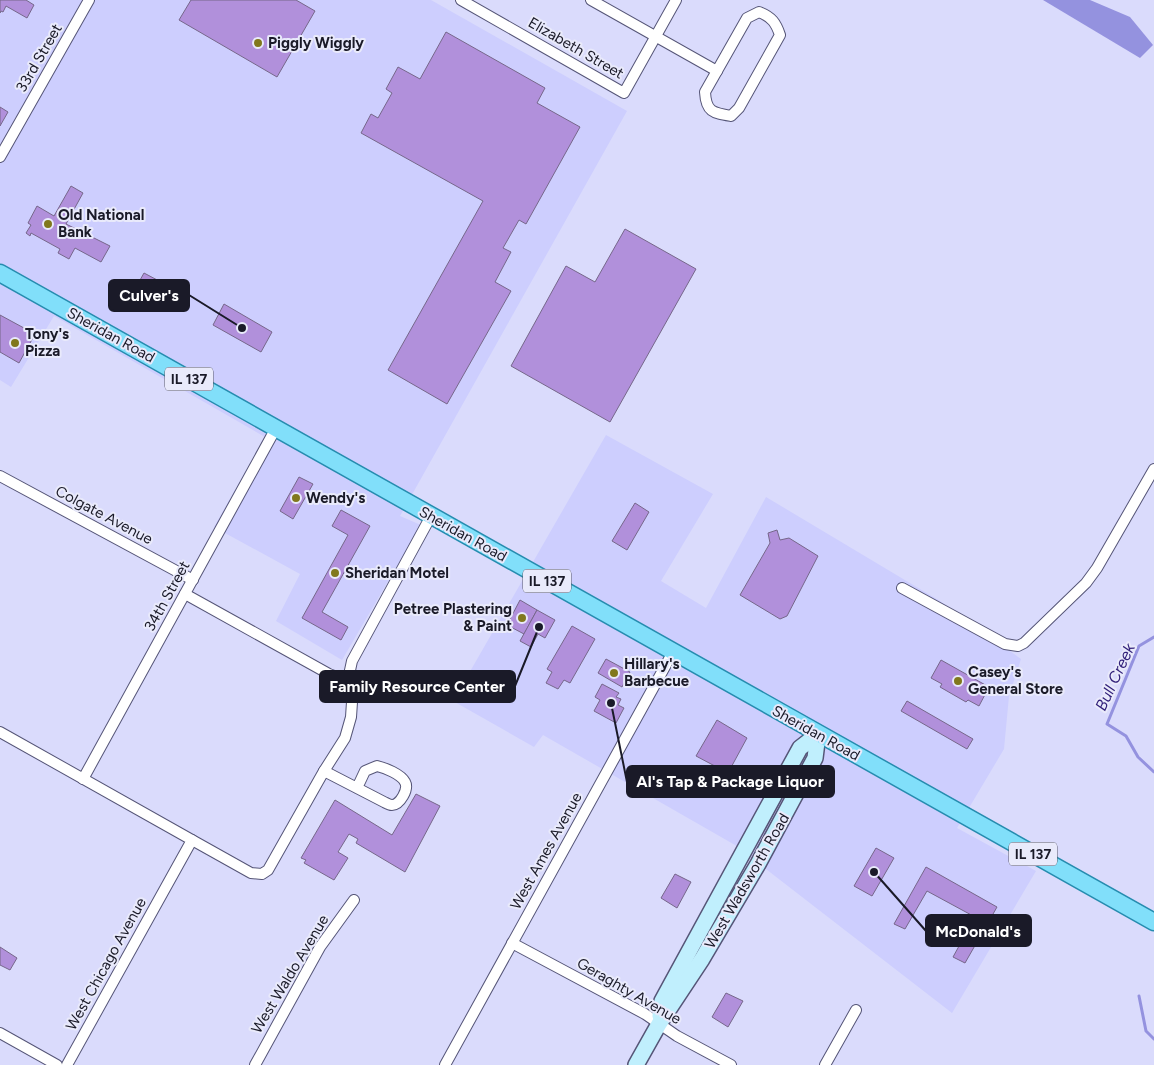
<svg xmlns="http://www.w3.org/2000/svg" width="1154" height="1065" font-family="Figtree,sans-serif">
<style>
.built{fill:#cdcefe}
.water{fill:#9492df}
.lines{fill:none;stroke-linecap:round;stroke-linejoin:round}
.stream{stroke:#9492df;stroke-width:3}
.building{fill:#b190db;stroke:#76678a}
.street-casing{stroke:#557;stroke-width:12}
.secondary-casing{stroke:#557;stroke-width:18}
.primary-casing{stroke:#268caf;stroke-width:19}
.street{stroke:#fff;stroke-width:10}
.secondary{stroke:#c0effd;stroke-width:15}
.primary{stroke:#81dffa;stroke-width:16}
.poi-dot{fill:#81781d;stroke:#e9eafb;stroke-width:2}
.labels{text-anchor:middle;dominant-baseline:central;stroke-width:4;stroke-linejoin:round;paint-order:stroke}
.shield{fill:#e9eafb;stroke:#585867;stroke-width:1}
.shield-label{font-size:14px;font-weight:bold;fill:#1a1a28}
.poi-label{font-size:15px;font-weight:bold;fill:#1a1a28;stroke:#e9eafb;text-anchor:start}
.street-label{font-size:15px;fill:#1a1a28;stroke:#e9eafb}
.water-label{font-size:16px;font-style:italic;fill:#32217a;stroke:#e9eafb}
.leader{fill:none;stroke:#1a1a28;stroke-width:2}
.callout-dot{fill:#1a1a28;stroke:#e9eafb;stroke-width:2}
.callout{fill:#1a1a28;stroke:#1a1a28;stroke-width:2}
.callout-label{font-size:16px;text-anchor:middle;font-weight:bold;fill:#fff}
</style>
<rect width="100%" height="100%" fill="#dadbfc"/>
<!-- built -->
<g class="built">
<path d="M 0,0 L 431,0 L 627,111 L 400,516 L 421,525 L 342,660 L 276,621 L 300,574 L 214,527 L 265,437 L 54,316 L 11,387 L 0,380 Z"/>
<path d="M 606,435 L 713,494 L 661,581 L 706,608 L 766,497 L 940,601 L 1021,659 L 1009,696 L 1004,749 L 957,828 L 1036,871 L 952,1013 L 735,845 L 543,735 L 534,747 L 453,701 Z"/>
</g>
<!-- water -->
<path class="water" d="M 1043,0 L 1090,0 L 1130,17 L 1153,45 L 1140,58 Z"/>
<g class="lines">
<!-- stream -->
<g class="stream">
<path d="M 1154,637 L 1139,646 L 1107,724 L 1126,736 L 1138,757 L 1154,772"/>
<path d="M 1139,996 L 1146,1031 L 1154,1039"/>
</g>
</g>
<!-- building -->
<g class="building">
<path d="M 0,0 L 26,0 L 34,5 L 27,18 L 6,6 L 3,12 L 1,11 L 0,13 Z"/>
<path d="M 191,0 L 296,0 L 315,11 L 277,77 L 179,20 Z"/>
<path d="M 446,32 L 545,88 L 537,103 L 580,127 L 526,224 L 519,220 L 503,248 L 511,252 L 495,282 L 511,291 L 447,404 L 388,370 L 483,201 L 361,133 L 371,114 L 378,118 L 392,93 L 386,89 L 398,67 L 420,79 Z"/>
<path d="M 0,107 L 8,112 L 0,126 Z"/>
<path d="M 71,186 L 83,193 L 66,224 L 110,246 L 101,262 L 75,248 L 69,259 L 58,253 L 60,249 L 31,233 L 30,236 L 26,233 L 31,225 L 28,223 L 37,206 L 54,216 Z"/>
<path d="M 625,229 L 696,269 L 610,422 L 511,366 L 566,266 L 595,282 Z"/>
<path d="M 144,273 L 161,282 L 147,308 L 130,298 Z"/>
<path d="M 224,304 L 272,332 L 261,352 L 213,325 Z"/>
<path d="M 0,315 L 35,334 L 19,363 L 0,352 Z"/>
<path d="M 299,477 L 313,484 L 293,519 L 280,511 Z"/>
<path d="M 635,503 L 649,512 L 627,550 L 612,541 Z"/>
<path d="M 341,510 L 370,526 L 322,612 L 348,627 L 341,640 L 302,618 L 348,535 L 332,526 Z"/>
<path d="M 777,530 L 780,540 L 789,538 L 818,556 L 787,616 L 780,619 L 740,595 L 770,543 L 768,533 Z"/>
<path d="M 520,600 L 537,610 L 524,634 L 507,625 Z"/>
<path d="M 537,610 L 555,620 L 545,638 L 538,634 L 531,647 L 520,641 Z"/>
<path d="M 572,626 L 595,639 L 570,683 L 564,680 L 558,689 L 546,683 L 552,672 L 547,669 Z"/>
<path d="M 606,659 L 630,672 L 622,687 L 598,673 Z"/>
<path d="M 941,660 L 989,687 L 979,706 L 968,700 L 966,702 L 940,687 L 942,684 L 931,678 Z"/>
<path d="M 602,684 L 619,693 L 616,697 L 621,699 L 618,705 L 624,708 L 616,723 L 594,711 L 600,700 L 595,697 Z"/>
<path d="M 907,701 L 973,739 L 967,749 L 901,711 Z"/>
<path d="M 717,720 L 747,738 L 728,773 L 696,756 Z"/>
<path d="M 416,794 L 440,806 L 405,872 L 356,843 L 358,839 L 349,834 L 338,852 L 348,858 L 334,880 L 304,863 L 306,860 L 301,858 L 335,800 L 392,835 Z"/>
<path d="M 876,848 L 894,858 L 872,896 L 854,886 Z"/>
<path d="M 926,867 L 997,907 L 965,963 L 953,957 L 975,917 L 927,891 L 905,929 L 894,924 Z"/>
<path d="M 675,874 L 691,882 L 677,908 L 661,898 Z"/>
<path d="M 0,947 L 17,958 L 10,970 L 0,965 Z"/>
<path d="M 726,993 L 743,1001 L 728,1027 L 712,1017 Z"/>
</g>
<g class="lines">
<defs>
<g id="street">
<path d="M 461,0 L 624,93 L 676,0"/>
<path d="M 591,0 L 717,71"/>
<path d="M 759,12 C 772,17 776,23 780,35 L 739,108 L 731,116 C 713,113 706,112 705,92 L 747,18 Z"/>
<path d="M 0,157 L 89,0"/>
<path d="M 0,476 L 193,580"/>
<path d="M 902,588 L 1005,644 L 1018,646 L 1024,643 L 1086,583 L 1097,568 L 1154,469"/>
<path d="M 185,594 L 329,674 L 350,682"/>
<path d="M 0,732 L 192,840 L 67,1065"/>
<path d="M 324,771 L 384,802 C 386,803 389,805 392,805 C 400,805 409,789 405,782 C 401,774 385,768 377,766 L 365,771 L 357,788"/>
<path d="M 83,779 L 276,428"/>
<path d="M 192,840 L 251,873 L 262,874 L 268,870 L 324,771 L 345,738 L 351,717 L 352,702 L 349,675 L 352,661 L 431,516"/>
<path d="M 512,943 L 645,1014 L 677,1036 L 731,1065"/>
<path d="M 0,1033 L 57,1065"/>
<path d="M 255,1065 L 320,947 L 354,900"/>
<path d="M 445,1065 L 673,652"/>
<path d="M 825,1065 L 856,1010"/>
</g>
<g id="secondary">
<path d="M 660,1016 L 662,1001 L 800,748 L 818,734"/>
<path d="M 636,1065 L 659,1024 L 702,959 L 758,864 L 815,758 L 818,734"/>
</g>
<path id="primary" d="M 0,273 L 1154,922"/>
</defs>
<!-- street casing -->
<use href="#street" class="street-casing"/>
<!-- secondary casing -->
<use href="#secondary" class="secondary-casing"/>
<!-- primary casing -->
<use href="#primary" class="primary-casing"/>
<!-- street -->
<use href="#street" class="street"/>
<!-- secondary -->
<use href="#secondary" class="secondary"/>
<!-- primary -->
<use href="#primary" class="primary"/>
</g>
<!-- markers -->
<g class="poi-dot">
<circle cx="258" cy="43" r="5"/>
<circle cx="48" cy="224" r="5"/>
<circle cx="15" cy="343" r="5"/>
<circle cx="296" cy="498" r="5"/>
<circle cx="335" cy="573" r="5"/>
<circle cx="522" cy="618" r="5"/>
<circle cx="614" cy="673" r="5"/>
<circle cx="958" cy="681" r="5"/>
</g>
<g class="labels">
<!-- shield labels -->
<g class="shield">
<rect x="165" y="367.5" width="48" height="23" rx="4"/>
<rect x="523" y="569.5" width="48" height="23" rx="4"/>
<rect x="1009" y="842.5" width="48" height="23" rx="4"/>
</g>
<g class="shield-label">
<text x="189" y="379">IL 137</text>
<text x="547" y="581">IL 137</text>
<text x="1033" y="854">IL 137</text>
</g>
<!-- poi labels -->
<g class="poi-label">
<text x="268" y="43">Piggly Wiggly</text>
<text x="58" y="215">Old National<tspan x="58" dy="17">Bank</tspan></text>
<text x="25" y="334">Tony's<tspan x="25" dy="17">Pizza</tspan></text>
<text x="306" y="498">Wendy's</text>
<text x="345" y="573">Sheridan Motel</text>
<text x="512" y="609" text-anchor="end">Petree Plastering<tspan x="512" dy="17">&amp; Paint</tspan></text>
<text x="624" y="664">Hillary's<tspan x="624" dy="17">Barbecue</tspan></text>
<text x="968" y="672">Casey's<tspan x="968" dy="17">General Store</tspan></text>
</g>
<!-- street labels -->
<g class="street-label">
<text transform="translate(576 48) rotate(30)">Elizabeth Street</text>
<text transform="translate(39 58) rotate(-60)">33rd Street</text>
<text transform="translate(111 335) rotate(29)">Sheridan Road</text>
<text transform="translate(104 515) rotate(28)">Colgate Avenue</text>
<text transform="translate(463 534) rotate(29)">Sheridan Road</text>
<text transform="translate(167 596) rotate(-61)">34th Street</text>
<text transform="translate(816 733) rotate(29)">Sheridan Road</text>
<text transform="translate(546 851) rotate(-61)">West Ames Avenue</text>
<text transform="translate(747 881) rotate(-60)">West Wadsworth Road</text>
<text transform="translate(106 964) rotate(-61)">West Chicago Avenue</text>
<text transform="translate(290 974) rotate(-59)">West Waldo Avenue</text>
<text transform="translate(629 991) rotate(30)">Geraghty Avenue</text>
</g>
<!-- water labels -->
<g class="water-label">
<text transform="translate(1115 677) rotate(-65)">Bull Creek</text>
</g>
</g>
<!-- callouts -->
<path class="leader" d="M242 328L189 295M539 627L515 686M611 703L627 782M874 872L926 931"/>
<g class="callout-dot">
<circle cx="242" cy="328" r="5"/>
<circle cx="539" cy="627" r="5"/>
<circle cx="611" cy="703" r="5"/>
<circle cx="874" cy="872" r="5"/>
</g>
<g class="callout">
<rect x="109" y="280" width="80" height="31" rx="5"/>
<rect x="320" y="671" width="195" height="31" rx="5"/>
<rect x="627" y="766" width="207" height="31" rx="5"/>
<rect x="926" y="915" width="105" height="31" rx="5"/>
</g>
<g class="callout-label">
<text x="149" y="301">Culver's</text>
<text x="417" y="692">Family Resource Center</text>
<text x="730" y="787">Al's Tap &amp; Package Liquor</text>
<text x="978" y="937">McDonald's</text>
</g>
</svg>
